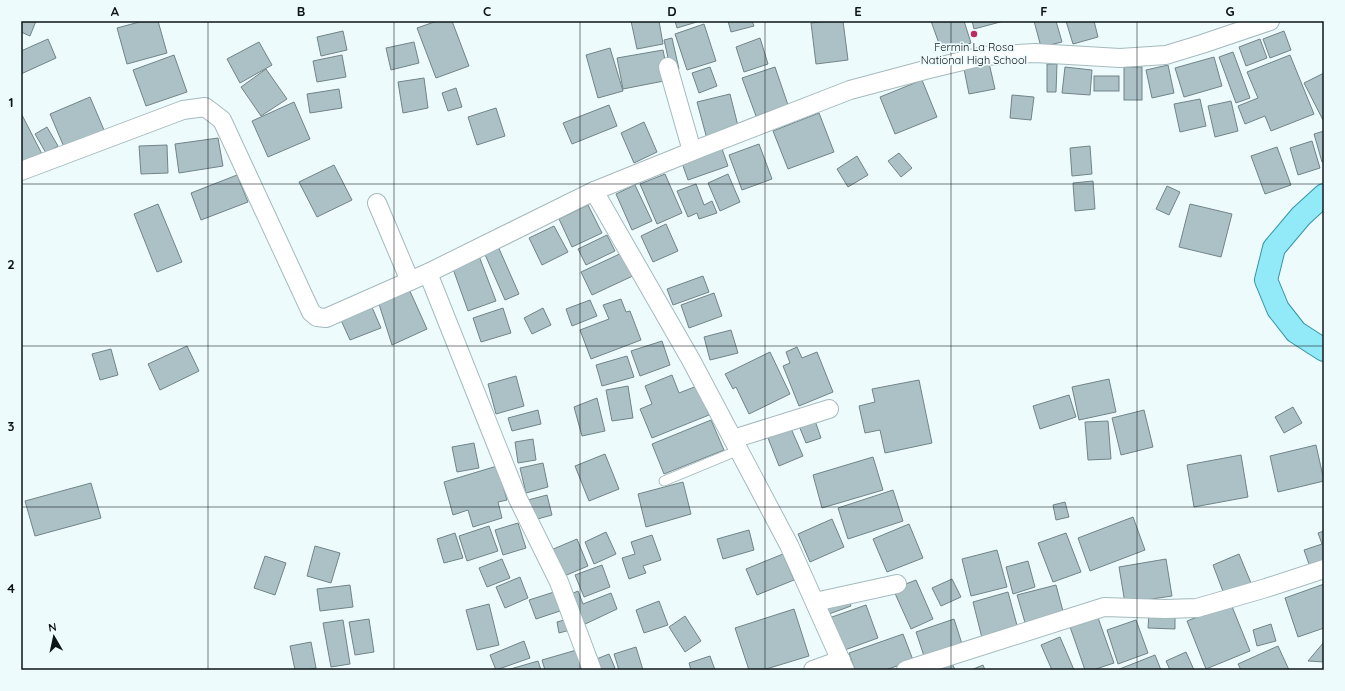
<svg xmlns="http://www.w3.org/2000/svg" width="1345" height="691" font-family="Quicksand,sans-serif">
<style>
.building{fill:#acc1c5;stroke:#718488}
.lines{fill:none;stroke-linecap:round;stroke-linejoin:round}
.lane-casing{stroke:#a5babe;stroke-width:11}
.street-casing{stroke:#a5babe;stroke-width:20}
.primary-casing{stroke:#3595a6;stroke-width:24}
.lane{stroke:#fff;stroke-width:9}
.street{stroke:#fff;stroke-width:18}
.primary{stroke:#92e9f8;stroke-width:22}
.grid{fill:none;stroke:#0d1416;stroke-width:1;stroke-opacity:0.55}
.poi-dot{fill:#b92d64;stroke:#eefbfd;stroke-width:1.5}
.labels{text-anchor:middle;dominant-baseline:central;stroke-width:3.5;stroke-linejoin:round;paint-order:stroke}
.poi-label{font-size:11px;fill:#0d1416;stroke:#eefbfd}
.neatline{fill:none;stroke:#0d1416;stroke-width:1.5}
.grid-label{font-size:13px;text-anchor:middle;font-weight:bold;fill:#0d1416}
</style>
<rect width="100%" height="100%" fill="#eefbfd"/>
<!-- building -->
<g class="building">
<path d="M 21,21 L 36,21 L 30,36 L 21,32 Z"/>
<path d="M 143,21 L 158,21 L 167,53 L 127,64 L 117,28 Z"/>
<path d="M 437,21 L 452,21 L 469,66 L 436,78 L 417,28 Z"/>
<path d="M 631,21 L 659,21 L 663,44 L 637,49 Z"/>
<path d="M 675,21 L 700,21 L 677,28 Z"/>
<path d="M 728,21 L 752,21 L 754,26 L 731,32 Z"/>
<path d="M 828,21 L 843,21 L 848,60 L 816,64 L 811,23 Z"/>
<path d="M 931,21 L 964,21 L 971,43 L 942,52 Z"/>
<path d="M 972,21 L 1004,21 L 974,29 Z"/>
<path d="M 1034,21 L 1056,21 L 1062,42 L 1041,47 Z"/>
<path d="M 1066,21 L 1094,21 L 1098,37 L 1073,44 Z"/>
<path d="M 704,24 L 716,61 L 687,70 L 675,34 Z"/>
<path d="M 343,31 L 347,50 L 321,56 L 317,37 Z"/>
<path d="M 1284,31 L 1291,50 L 1270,58 L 1263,39 Z"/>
<path d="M 672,38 L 679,69 L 671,71 L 664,40 Z"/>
<path d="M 760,38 L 768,64 L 744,72 L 736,47 Z"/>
<path d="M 48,39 L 56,58 L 21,74 L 21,51 Z"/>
<path d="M 1260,39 L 1267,58 L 1246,66 L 1239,47 Z"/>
<path d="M 259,42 L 272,65 L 240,83 L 227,59 Z"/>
<path d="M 414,42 L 419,63 L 391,70 L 386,48 Z"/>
<path d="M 610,48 L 623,91 L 598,98 L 586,55 Z"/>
<path d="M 663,50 L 669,80 L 623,89 L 617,58 Z"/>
<path d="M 1233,52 L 1250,98 L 1236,103 L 1219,57 Z"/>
<path d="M 174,55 L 187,92 L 146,106 L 133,70 Z"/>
<path d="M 342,55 L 346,77 L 317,82 L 313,61 Z"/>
<path d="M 1290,55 L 1314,114 L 1271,131 L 1265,116 L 1245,124 L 1238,106 L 1258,98 L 1247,72 Z"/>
<path d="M 1214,57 L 1222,86 L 1184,97 L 1175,68 Z"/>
<path d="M 989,63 L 995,89 L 969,94 L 964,69 Z"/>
<path d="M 1047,64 L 1057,64 L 1056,92 L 1047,92 Z"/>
<path d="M 1168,65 L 1174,93 L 1152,98 L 1146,70 Z"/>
<path d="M 710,67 L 717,86 L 699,93 L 692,73 Z"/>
<path d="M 775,67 L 788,105 L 756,116 L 742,78 Z"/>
<path d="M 1065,67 L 1092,70 L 1090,95 L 1062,93 Z"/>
<rect x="1124" y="67" width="18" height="33"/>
<path d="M 266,69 L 287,99 L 261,116 L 241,87 Z"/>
<path d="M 1324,73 L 1324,122 L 1304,83 Z"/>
<rect x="1094" y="76" width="25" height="15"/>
<path d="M 424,78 L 428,108 L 403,113 L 398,82 Z"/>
<path d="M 922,80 L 937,117 L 895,134 L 880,97 Z"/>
<path d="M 456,88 L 462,107 L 448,111 L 442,93 Z"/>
<path d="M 339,89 L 342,108 L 310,113 L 307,94 Z"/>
<path d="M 730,94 L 739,130 L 707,139 L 697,102 Z"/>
<path d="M 1012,95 L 1034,97 L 1031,120 L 1010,118 Z"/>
<path d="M 90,97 L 104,130 L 64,147 L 50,114 Z"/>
<path d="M 1200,99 L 1206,126 L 1180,132 L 1174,104 Z"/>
<path d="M 1231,101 L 1238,131 L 1215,137 L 1208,106 Z"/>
<path d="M 294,102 L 310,139 L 268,157 L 252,121 Z"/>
<path d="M 609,105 L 617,126 L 572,144 L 563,123 Z"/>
<path d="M 496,108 L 505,136 L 477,145 L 468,117 Z"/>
<path d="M 819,113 L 834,152 L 788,169 L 773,131 Z"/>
<path d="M 21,115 L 22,115 L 42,154 L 21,165 Z"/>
<path d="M 644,122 L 657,152 L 634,163 L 621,133 Z"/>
<path d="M 47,127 L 58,146 L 46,153 L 35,134 Z"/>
<path d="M 1324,131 L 1324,162 L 1322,162 L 1314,134 Z"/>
<path d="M 218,138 L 223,166 L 179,173 L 175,144 Z"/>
<path d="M 1312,141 L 1320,168 L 1298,175 L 1290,148 Z"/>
<path d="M 759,144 L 772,179 L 742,190 L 729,155 Z"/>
<path d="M 167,145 L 168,173 L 141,174 L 139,146 Z"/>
<path d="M 721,146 L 728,166 L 688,180 L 681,160 Z"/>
<path d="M 1090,146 L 1092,174 L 1072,176 L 1070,148 Z"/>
<path d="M 1277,147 L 1291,185 L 1265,194 L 1251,156 Z"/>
<path d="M 899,153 L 912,168 L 901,177 L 888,161 Z"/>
<path d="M 857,156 L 868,175 L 848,187 L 837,169 Z"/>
<path d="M 334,165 L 352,200 L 317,217 L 299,182 Z"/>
<path d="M 665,174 L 682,213 L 657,224 L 640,184 Z"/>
<path d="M 728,174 L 740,202 L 720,211 L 708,183 Z"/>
<path d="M 237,175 L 248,202 L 201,220 L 191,193 Z"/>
<path d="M 1093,181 L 1095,209 L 1075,211 L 1073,183 Z"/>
<path d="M 696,184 L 704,205 L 712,201 L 717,213 L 699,219 L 697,213 L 688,217 L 677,191 Z"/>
<path d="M 635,185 L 652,221 L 632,230 L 616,194 Z"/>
<path d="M 1167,186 L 1180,192 L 1169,215 L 1156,209 Z"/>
<path d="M 158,204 L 182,262 L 157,272 L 134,214 Z"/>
<path d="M 1190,204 L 1232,214 L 1221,257 L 1179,247 Z"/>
<path d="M 588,205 L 602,233 L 572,247 L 559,219 Z"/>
<path d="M 666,224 L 678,251 L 653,262 L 641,236 Z"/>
<path d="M 554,226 L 568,252 L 542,265 L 529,238 Z"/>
<path d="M 607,235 L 615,251 L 586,265 L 578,249 Z"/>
<path d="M 497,244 L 519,294 L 505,300 L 483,250 Z"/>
<path d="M 626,251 L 637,274 L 592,295 L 581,272 Z"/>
<path d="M 479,256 L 496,301 L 468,311 L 452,266 Z"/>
<path d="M 703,276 L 709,292 L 673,305 L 667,289 Z"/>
<path d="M 409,289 L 427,329 L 392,345 L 378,301 Z"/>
<path d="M 714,293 L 722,316 L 689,328 L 681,305 Z"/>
<path d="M 621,299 L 626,312 L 630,311 L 641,340 L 591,359 L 580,330 L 609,319 L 603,305 Z"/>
<path d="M 590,300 L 597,316 L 572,326 L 566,309 Z"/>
<path d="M 371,305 L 381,328 L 350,340 L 340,318 Z"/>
<path d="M 503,308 L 511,333 L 481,342 L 473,318 Z"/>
<path d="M 543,308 L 551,325 L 532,334 L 524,318 Z"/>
<path d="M 731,330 L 738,353 L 710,360 L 704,337 Z"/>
<path d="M 662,341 L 670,365 L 640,376 L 631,351 Z"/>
<path d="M 187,346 L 199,371 L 160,390 L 148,364 Z"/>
<path d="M 797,347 L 802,358 L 817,352 L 833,392 L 799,406 L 783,366 L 790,363 L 786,352 Z"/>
<path d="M 111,349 L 118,375 L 100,380 L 92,354 Z"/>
<path d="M 770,352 L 790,394 L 749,414 L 736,387 L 733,389 L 725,374 Z"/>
<path d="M 627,356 L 634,377 L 602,386 L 596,365 Z"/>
<path d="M 672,375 L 679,393 L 697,386 L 709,415 L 652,438 L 640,409 L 652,404 L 645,386 Z"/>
<path d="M 516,376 L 524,406 L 496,414 L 488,384 Z"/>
<path d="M 1109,379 L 1116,412 L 1079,420 L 1072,387 Z"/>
<path d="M 919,380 L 932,443 L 885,453 L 880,430 L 865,433 L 859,406 L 875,402 L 872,389 Z"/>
<path d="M 628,386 L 633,418 L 612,421 L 606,390 Z"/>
<path d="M 1069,395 L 1076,417 L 1040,429 L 1033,406 Z"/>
<path d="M 597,398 L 605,431 L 582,436 L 574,407 Z"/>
<path d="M 1293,407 L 1302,423 L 1284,433 L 1275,417 Z"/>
<path d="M 538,410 L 541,424 L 512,431 L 508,418 Z"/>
<path d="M 1144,410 L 1153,447 L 1121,455 L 1112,418 Z"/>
<path d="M 813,415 L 821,438 L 806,443 L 797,421 Z"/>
<path d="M 711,420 L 724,450 L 664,474 L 652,444 Z"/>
<path d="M 1108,421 L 1111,459 L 1088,460 L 1085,422 Z"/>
<path d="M 789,424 L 803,456 L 779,466 L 766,433 Z"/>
<path d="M 533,439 L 536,460 L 518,463 L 515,442 Z"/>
<path d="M 474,443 L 479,468 L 457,472 L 452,447 Z"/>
<path d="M 1316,445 L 1324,481 L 1278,492 L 1270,456 Z"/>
<path d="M 605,454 L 619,489 L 589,501 L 575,466 Z"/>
<path d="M 1241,455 L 1248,497 L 1194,507 L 1187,465 Z"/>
<path d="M 873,457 L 883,490 L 822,508 L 813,475 Z"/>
<path d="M 543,463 L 548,487 L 526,493 L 520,468 Z"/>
<path d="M 497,466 L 507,500 L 498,502 L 502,518 L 473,527 L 468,510 L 453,515 L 444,482 Z"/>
<path d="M 683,482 L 691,514 L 646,527 L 638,494 Z"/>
<path d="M 91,483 L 101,518 L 35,536 L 25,501 Z"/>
<path d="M 893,490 L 903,521 L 848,539 L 838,508 Z"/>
<path d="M 547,495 L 552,515 L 534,520 L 528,500 Z"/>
<path d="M 1065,502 L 1069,517 L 1056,520 L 1053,505 Z"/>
<path d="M 1133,517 L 1145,550 L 1090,571 L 1078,538 Z"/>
<path d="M 832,519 L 844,547 L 810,562 L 798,534 Z"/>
<path d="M 518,523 L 526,548 L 503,555 L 495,530 Z"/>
<path d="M 909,524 L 923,558 L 887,572 L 873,539 Z"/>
<path d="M 489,526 L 498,551 L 467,561 L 459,536 Z"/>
<path d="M 749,530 L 754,550 L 723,559 L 717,539 Z"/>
<path d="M 1324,531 L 1324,562 L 1310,567 L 1304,550 L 1322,544 L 1318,533 Z"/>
<path d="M 606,532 L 616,554 L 594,564 L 585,542 Z"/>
<path d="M 455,533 L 463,558 L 444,563 L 437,539 Z"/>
<path d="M 1066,533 L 1081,572 L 1053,582 L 1038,543 Z"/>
<path d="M 652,535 L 661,560 L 643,566 L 646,573 L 629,579 L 622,558 L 635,554 L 631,542 Z"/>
<path d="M 577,539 L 588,566 L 562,577 L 551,550 Z"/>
<path d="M 315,546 L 340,553 L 331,583 L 307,576 Z"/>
<path d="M 997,550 L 1007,587 L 971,596 L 962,559 Z"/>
<path d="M 783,554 L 794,580 L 757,595 L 746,569 Z"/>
<path d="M 1239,554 L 1251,583 L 1224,594 L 1213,565 Z"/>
<path d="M 265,556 L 286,563 L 275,595 L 254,588 Z"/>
<path d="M 502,559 L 510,578 L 487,587 L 479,568 Z"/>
<path d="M 1166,559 L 1172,596 L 1125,603 L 1119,567 Z"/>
<path d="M 1028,561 L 1035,587 L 1013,594 L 1006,567 Z"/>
<path d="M 602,565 L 610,587 L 584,597 L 575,575 Z"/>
<path d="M 520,577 L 528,598 L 505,608 L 496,587 Z"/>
<path d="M 952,579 L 961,597 L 941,606 L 932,588 Z"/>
<path d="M 916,580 L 933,619 L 911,629 L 893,589 Z"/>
<path d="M 1324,584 L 1324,628 L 1298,637 L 1285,598 Z"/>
<path d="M 350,585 L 353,607 L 320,611 L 317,589 Z"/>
<path d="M 1056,585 L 1064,615 L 1026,626 L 1017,595 Z"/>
<path d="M 578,591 L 583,604 L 611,593 L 617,609 L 581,626 L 569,595 Z"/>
<path d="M 554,592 L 560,611 L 536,619 L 529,600 Z"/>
<path d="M 1008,592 L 1018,629 L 982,638 L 973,602 Z"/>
<path d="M 847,596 L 851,606 L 829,614 L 826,603 Z"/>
<path d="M 659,601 L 668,625 L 644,633 L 636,610 Z"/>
<path d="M 489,604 L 499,645 L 477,650 L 466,610 Z"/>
<path d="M 1231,604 L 1250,651 L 1206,669 L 1187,621 Z"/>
<path d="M 866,605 L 878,638 L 842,651 L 829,618 Z"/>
<path d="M 794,609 L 809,656 L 763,670 L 749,670 L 735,628 Z"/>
<path d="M 1096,612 L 1114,663 L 1093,670 L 1085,670 L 1068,621 Z"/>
<path d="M 1149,613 L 1175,613 L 1175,629 L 1148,628 Z"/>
<path d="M 685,616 L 701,641 L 685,652 L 669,627 Z"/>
<path d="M 369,619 L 374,652 L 355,655 L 349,622 Z"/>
<path d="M 568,619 L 570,630 L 559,633 L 557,622 Z"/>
<path d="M 954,619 L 964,650 L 926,662 L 916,632 Z"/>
<path d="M 343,620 L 350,664 L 331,667 L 323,623 Z"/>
<path d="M 1136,620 L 1148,653 L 1118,664 L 1107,630 Z"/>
<path d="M 1271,624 L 1276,641 L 1257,646 L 1253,630 Z"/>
<path d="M 903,634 L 913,660 L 886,670 L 855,670 L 849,653 Z"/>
<path d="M 1060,637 L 1074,670 L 1052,670 L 1041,645 Z"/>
<path d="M 524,641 L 530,658 L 496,670 L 490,655 Z"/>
<path d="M 311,642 L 316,668 L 307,670 L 295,670 L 290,646 Z"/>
<path d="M 1324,642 L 1324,662 L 1308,661 Z"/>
<path d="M 1278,646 L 1289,670 L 1241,670 L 1238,664 Z"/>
<path d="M 636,647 L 643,670 L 619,670 L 614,654 Z"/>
<path d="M 580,649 L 586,670 L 545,670 L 542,660 Z"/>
<path d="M 1186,652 L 1194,670 L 1170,670 L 1166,661 Z"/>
<path d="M 609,654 L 615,668 L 609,670 L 597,670 L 594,660 Z"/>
<path d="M 1155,655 L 1161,670 L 1117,670 Z"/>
<path d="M 710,656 L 715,670 L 691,670 L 689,663 Z"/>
<path d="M 538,661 L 541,670 L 507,670 Z"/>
<path d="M 951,661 L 955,670 L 929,670 Z"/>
<path d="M 983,665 L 985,670 L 971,670 Z"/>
</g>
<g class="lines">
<defs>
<path id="lane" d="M 664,481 L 739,450"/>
<g id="street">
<path d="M 668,67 L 692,151"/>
<path d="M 21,171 L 183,110 L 205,107 L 222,120 L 311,312 L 317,317 L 326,318 L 428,273 L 594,191 L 703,147 L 850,90 L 925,70 L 983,56 L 1035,53 L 1120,58 L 1166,55 L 1202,44 L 1270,21"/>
<path d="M 594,191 L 691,360 L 789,545 L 845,670"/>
<path d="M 377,203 L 410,281"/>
<path d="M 428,273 L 518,499 L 559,582 L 592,670"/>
<path d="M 733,439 L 829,409"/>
<path d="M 815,602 L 897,584"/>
<path d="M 813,670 L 841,660"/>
<path d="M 906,670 L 1104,607 L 1165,609 L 1197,608 L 1266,588 L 1324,569"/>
</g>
<path id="primary" d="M 1324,195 L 1301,216 L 1274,248 L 1266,280 L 1278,309 L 1296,332 L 1324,350"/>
</defs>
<!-- lane casing -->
<use href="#lane" class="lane-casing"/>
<!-- street casing -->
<use href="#street" class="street-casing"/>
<!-- primary casing -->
<use href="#primary" class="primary-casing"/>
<!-- lane -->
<use href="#lane" class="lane"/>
<!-- street -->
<use href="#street" class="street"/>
<!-- primary -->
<use href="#primary" class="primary"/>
</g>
<!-- grid -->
<path class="grid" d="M 208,21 L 208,670M 394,21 L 394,670M 580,21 L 580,670M 765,21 L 765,670M 951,21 L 951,670M 1137,21 L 1137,670M 21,184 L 1324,184M 21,346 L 1324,346M 21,507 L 1324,507"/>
<!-- markers -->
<circle class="poi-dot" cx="974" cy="34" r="4"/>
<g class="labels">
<!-- poi labels -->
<g class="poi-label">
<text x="974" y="47">Fermin La Rosa<tspan x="974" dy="13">National High School</tspan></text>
</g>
</g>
<!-- border -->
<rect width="1345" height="691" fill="none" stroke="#eefbfd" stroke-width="44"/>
<!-- north arrow -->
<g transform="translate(54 637) rotate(351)" stroke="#eefbfd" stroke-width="3" paint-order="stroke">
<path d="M0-3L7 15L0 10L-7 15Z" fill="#0d1416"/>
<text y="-6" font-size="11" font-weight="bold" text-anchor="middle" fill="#0d1416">N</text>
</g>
<rect x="22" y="22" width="1301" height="647" class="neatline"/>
<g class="grid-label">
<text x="115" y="16">A</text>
<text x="301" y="16">B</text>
<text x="487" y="16">C</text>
<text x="672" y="16">D</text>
<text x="858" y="16">E</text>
<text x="1044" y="16">F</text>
<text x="1230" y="16">G</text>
<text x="11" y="107">1</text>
<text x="11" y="269">2</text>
<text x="11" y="431">3</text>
<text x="11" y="593">4</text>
</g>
</svg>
